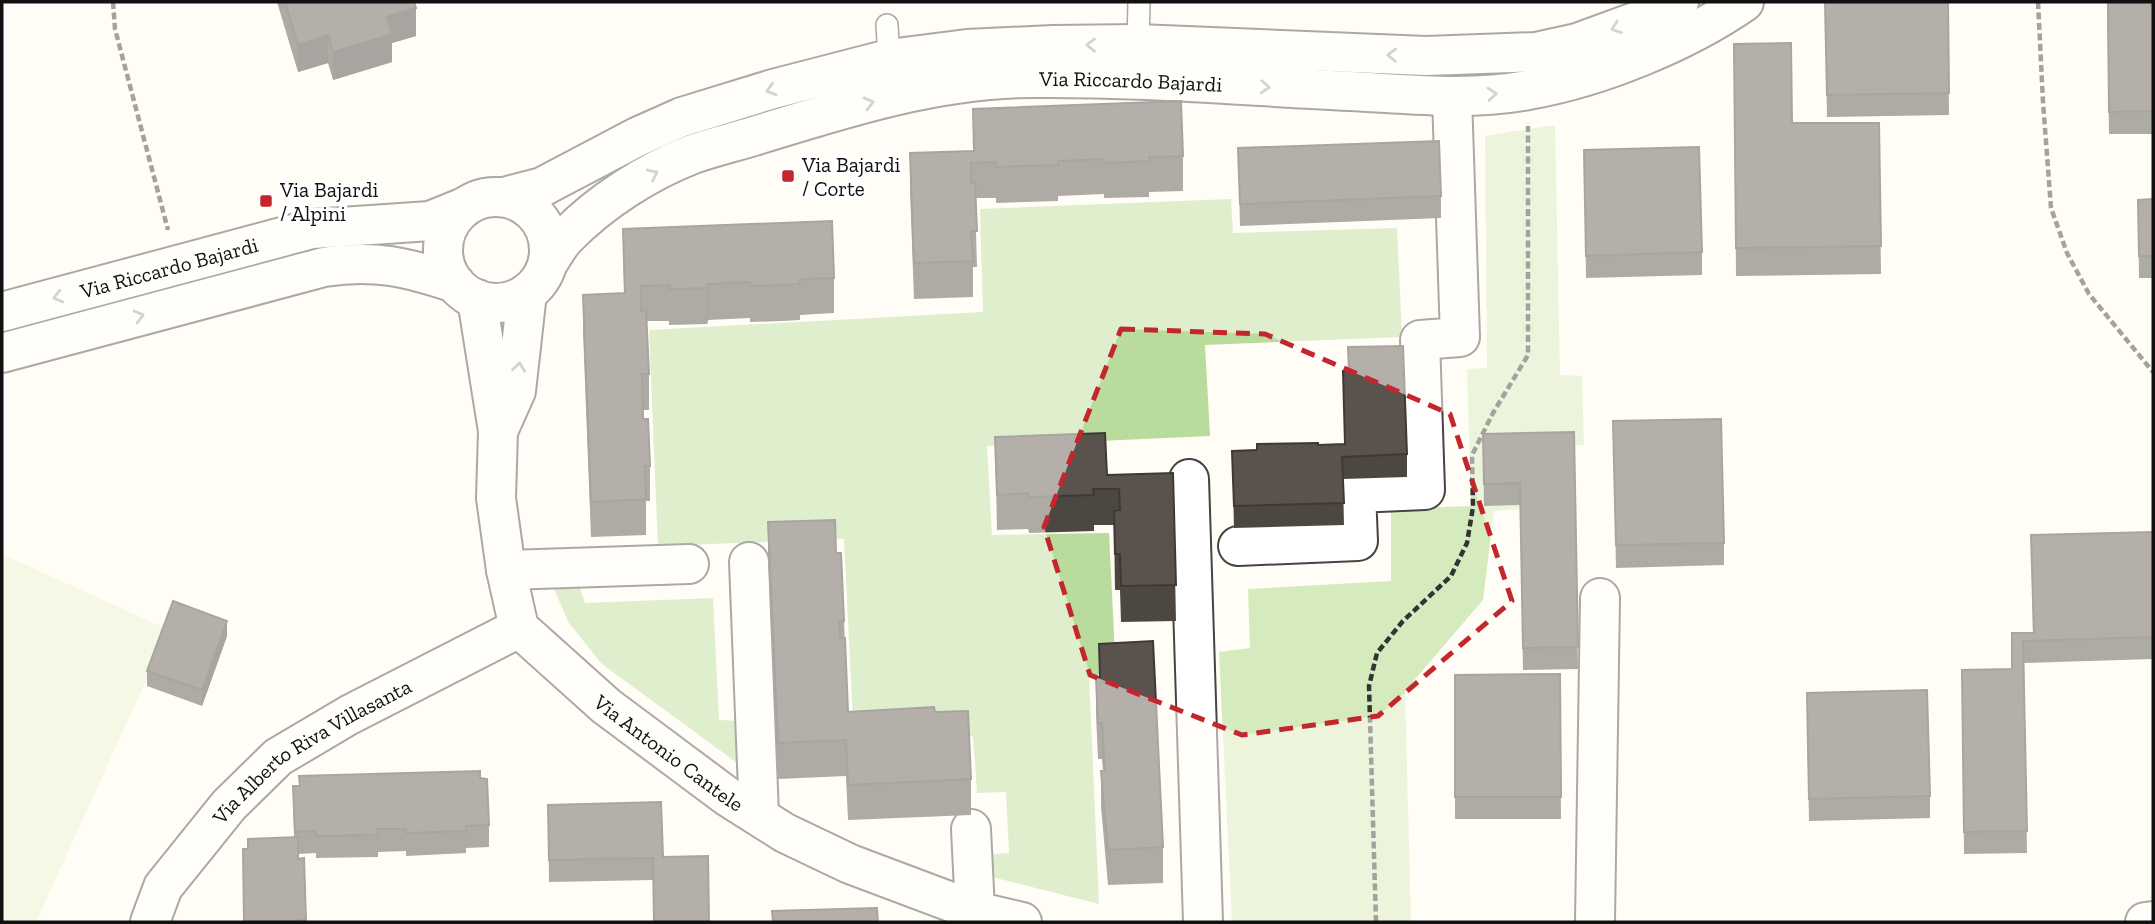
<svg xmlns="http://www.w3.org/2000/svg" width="2155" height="924" font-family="'Zilla Slab',serif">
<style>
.green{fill:#d5ebbd}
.forest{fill:#b9dc9c}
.pitch{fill:#e6f2cf}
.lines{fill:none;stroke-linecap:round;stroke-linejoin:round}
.service-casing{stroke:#444;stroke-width:24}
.minor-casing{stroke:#444;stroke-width:42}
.tertiary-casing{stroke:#444;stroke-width:42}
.path{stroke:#333;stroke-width:4.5;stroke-dasharray:7 3.5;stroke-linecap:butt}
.service{stroke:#fff;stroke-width:21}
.minor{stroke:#fff;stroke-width:38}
.tertiary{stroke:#fff;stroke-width:38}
.wall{fill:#4d4742}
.shaded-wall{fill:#3f3936}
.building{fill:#5a524d;stroke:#3f3936;stroke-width:2}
.oneway{stroke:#a0a0a0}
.marked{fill:none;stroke:#c4262e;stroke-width:5;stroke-dasharray:14 9;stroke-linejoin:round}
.poi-dot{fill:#c4262e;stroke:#fff;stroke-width:2.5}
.labels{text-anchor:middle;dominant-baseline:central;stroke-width:7;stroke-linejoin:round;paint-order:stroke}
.street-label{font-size:21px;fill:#111;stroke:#fff}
.poi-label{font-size:21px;fill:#111;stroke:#fff;text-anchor:start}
</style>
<rect width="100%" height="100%" fill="#fffdf5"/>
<!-- green -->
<path class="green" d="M 1555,125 L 1560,375 L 1582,376 L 1584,445 L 1562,446 L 1562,506 L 1494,511 L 1483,600 L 1405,691 L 1411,922 L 1232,922 L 1219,652 L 1250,648 L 1248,589 L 1391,581 L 1391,509 L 1471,506 L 1467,369 L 1487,368 L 1485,136 Z"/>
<!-- forest -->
<g class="forest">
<path d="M 1231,199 L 1233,233 L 1397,228 L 1402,337 L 1205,345 L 1210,436 L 987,446 L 992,535 L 1109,533 L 1116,674 L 1089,675 L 1099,904 L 984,875 L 983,855 L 1009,853 L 1006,792 L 977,793 L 973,736 L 854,741 L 844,539 L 658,546 L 649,330 L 983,312 L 980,209 Z"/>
<path d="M 550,580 L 577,580 L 585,603 L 713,598 L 719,720 L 743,721 L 744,768 L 602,664 L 569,623 Z"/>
</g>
<!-- pitch -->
<path class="pitch" d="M 2,554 L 169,630 L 36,922 L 2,922 Z"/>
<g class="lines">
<defs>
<g id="service">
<path d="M 887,25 L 889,59"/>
<path d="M 1138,44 L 1139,2"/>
</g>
<g id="minor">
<path id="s1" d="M 477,299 L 498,431 L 496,498 L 506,570 L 519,628 L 606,706 L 728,797 L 785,833 L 850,864 L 975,911 L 1022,922"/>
<path d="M 499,429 L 516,391 L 527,293"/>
<path d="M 1189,479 L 1203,922"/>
<path d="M 1238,546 L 1358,541 L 1356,493 L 1425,490 L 1420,340 L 1460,337 L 1452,97"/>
<path d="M 749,562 L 759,816"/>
<path d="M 506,570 L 689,564"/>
<path d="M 971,829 L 975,911"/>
<path id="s2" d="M 150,922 L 163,887 L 229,805 L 278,757 L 349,715 L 519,628"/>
<path d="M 1595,922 L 1600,598"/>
<path d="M 2145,922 L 2153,921"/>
</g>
<g id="tertiary">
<circle cx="496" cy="250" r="53"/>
<path d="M 504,197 L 542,187 L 637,137 L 682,117 L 773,89 L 889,59 L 967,49 L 1053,45 L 1138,44 L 1426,56 L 1536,52 L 1577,43 L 1651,16 L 1679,2"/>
<path id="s3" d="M 548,263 C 554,254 559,244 566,237 C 601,201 647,172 693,154 C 713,147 734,142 754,136 C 844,108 938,78 1033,78 C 1139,77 1245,86 1350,91 C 1409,94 1469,101 1528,90 C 1598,78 1685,43 1744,2"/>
<path id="s4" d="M 2,312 L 312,229 L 430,221 L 462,208"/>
<path d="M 2,353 L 324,267 C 374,259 407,267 455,283"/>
</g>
</defs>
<!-- service casing -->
<use href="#service" class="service-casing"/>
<!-- minor casing -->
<use href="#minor" class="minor-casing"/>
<!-- tertiary casing -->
<use href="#tertiary" class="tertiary-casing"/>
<!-- path -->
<g class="path">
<path d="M 113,2 L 115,29 L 168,230"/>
<path d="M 2038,2 L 2043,102 L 2051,208 L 2067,253 L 2089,294 L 2153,372"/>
<path d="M 1376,922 L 1369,686 L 1377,653 L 1403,621 L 1451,576 L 1467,543 L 1473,507 L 1472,455 L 1493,413 L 1528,355 L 1528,126"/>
</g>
<!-- service -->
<use href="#service" class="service"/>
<!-- minor -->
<use href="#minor" class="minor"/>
<!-- tertiary -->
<use href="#tertiary" class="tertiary"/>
</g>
<!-- wall -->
<g class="wall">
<path d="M 277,2 L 414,2 L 416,36 L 392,43 L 392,62 L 333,80 L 328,63 L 298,72 Z"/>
<path d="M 1825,2 L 1948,2 L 1949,115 L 1827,117 Z"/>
<path d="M 2107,2 L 2153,2 L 2153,134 L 2109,134 Z"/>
<path d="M 1734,44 L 1792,123 L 1879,123 L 1881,274 L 1736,276 Z"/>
<path d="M 973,109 L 1183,156 L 1183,191 L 1149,192 L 1149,197 L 1104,198 L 1104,194 L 1058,196 L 1058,201 L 996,203 L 996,198 L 975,198 L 977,267 L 973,267 L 973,297 L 914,299 L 910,189 L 910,153 L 973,151 Z"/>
<path d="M 1238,148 L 1441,196 L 1441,218 L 1240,226 Z"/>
<path d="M 1584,150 L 1702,252 L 1702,275 L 1586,278 Z"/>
<path d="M 2153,199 L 2153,278 L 2139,278 L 2138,200 Z"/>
<path d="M 623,229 L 834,278 L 834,313 L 800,315 L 800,320 L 782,321 L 750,322 L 750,318 L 708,320 L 707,324 L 669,325 L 669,321 L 646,321 L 649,374 L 649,410 L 643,410 L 650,466 L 650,501 L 646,501 L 646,535 L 591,537 L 583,331 L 583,295 L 624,293 Z"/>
<path d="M 1348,347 L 1407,454 L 1407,477 L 1343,479 L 1344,525 L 1234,528 L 1232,451 L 1345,444 L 1343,371 L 1348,371 Z"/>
<path d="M 1613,421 L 1724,543 L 1724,565 L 1616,568 Z"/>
<path d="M 1574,432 L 1578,669 L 1523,670 L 1520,505 L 1484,506 L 1483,434 Z"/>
<path d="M 995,437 L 1107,475 L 1173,473 L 1176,621 L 1121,622 L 1120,590 L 1115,590 L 1114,525 L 1094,525 L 1094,531 L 1029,533 L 1028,529 L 997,530 Z"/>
<path d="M 768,522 L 836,553 L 844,621 L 848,712 L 935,712 L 971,779 L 971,815 L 848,820 L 846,776 L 778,779 L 768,558 Z"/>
<path d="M 2153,532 L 2153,659 L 2024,663 L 2027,853 L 1964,854 L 1962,670 L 2012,669 L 2012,633 L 2033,633 L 2031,535 Z"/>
<path d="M 227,636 L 202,706 L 147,686 L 147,671 Z"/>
<path d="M 1099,644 L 1163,847 L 1163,883 L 1108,885 L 1101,807 L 1101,771 L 1103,771 L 1102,759 L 1098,759 L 1096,714 L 1096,678 L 1099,678 Z"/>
<path d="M 1560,674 L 1561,819 L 1455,819 L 1455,675 Z"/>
<path d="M 1807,715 L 1930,796 L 1930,818 L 1809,821 Z"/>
<path d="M 480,778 L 489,825 L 489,847 L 466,848 L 466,853 L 406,856 L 406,851 L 378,852 L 378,857 L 316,858 L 316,853 L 298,854 L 298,859 L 304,858 L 306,922 L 244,922 L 248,849 L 294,837 L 293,786 Z"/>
<path d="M 548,805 L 663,857 L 709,922 L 654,922 L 653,880 L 549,882 Z"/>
</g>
<!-- shaded-wall -->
<g class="shaded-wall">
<path d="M 416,8 L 416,36 L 392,43 L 392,62 L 333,80 L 333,52 L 387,17 Z"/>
<path d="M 328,35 L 328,63 L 298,72 L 298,45 Z"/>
<path d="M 708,284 L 708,320 L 707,324 L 707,288 Z"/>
<path d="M 227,621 L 227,636 L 202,706 L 202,690 Z"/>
</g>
<!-- building -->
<g class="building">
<path d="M 285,2 L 414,2 L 416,8 L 387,17 L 392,34 L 333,52 L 328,35 L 298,45 Z"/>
<path d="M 1825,2 L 1948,2 L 1949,93 L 1827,95 Z"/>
<path d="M 2108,2 L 2153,2 L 2153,111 L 2109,112 Z"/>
<path d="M 1791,43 L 1792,123 L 1879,123 L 1881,246 L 1736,248 L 1734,44 Z"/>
<path d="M 1181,101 L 1183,156 L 1149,157 L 1149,161 L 1104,163 L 1104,159 L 1058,161 L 1058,165 L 996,167 L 996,162 L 971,163 L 971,183 L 975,183 L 977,231 L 971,231 L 973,261 L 914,263 L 910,153 L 974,151 L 973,109 Z"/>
<path d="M 1439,141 L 1441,196 L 1240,204 L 1238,148 Z"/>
<path d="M 1699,147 L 1702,252 L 1586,256 L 1584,150 Z"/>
<path d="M 2153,199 L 2153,256 L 2139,256 L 2138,200 Z"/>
<path d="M 832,221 L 834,278 L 800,279 L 800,284 L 782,285 L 750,286 L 750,282 L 708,284 L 707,288 L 669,289 L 670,285 L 641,286 L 641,311 L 646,310 L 649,374 L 642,374 L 643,419 L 648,419 L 650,466 L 645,466 L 646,499 L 591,502 L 583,295 L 625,293 L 623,229 Z"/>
<path d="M 1403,346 L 1407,454 L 1342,457 L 1344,503 L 1234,506 L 1232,451 L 1257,450 L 1257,444 L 1318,443 L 1318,445 L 1345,444 L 1343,371 L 1349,371 L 1348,347 Z"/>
<path d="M 1721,419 L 1724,543 L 1616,545 L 1613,421 Z"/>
<path d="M 1574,432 L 1578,647 L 1523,648 L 1520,483 L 1484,484 L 1483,434 Z"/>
<path d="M 1105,433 L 1107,475 L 1173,473 L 1176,585 L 1121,586 L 1120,554 L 1115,554 L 1114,511 L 1120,510 L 1119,489 L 1093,489 L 1094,495 L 1029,497 L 1028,493 L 997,495 L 995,437 Z"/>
<path d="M 835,520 L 836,553 L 841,553 L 844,621 L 839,622 L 840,638 L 845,638 L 848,712 L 934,707 L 935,712 L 968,711 L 971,779 L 848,785 L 846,740 L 778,743 L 768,522 Z"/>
<path d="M 2153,532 L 2153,637 L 2023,641 L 2027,831 L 1964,832 L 1962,670 L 2012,669 L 2012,633 L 2034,633 L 2031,535 Z"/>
<path d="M 173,601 L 227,621 L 202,690 L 147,671 Z"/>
<path d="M 1153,641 L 1163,847 L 1108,850 L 1101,771 L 1105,771 L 1102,723 L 1098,723 L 1096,678 L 1100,677 L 1099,644 Z"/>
<path d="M 1560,674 L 1561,797 L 1455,797 L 1455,675 Z"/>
<path d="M 1927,690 L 1930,796 L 1809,799 L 1807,693 Z"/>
<path d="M 480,771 L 480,778 L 487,779 L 489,825 L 466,826 L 466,831 L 406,833 L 406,829 L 377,829 L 378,835 L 316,836 L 316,831 L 295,832 L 293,786 L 300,786 L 299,776 Z"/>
<path d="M 661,802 L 663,857 L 708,856 L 709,922 L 654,922 L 653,858 L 549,860 L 548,805 Z"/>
<path d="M 298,837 L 298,859 L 304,858 L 306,920 L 299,920 L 299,922 L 244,922 L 243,849 L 248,849 L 248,839 Z"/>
<path d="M 877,908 L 878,922 L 773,922 L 772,911 Z"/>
</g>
<!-- one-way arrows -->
<defs><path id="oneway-chevron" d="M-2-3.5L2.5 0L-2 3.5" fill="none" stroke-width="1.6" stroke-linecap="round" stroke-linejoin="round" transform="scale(1.75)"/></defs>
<g class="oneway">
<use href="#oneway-chevron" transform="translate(1616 28) rotate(160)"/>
<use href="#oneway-chevron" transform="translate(1091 45) rotate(180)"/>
<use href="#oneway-chevron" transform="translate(1392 55) rotate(-178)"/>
<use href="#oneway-chevron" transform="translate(1265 87) rotate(3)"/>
<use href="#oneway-chevron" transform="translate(771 90) rotate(164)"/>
<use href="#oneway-chevron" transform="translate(1492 94) rotate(-4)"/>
<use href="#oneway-chevron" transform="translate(869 103) rotate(-14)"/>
<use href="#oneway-chevron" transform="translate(653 174) rotate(-26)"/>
<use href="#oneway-chevron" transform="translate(58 297) rotate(165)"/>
<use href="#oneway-chevron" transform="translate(139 316) rotate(-15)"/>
<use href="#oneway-chevron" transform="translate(519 367) rotate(-83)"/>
</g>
<!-- marked area -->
<path d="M0 0H2155V924H0ZM 1121,329 L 1265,334 L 1450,414 L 1512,601 L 1378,716 L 1242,735 L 1090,675 L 1044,527 Z" fill="#fffdf5" fill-opacity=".55" fill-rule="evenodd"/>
<path class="marked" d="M 1121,329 L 1265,334 L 1450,414 L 1512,601 L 1378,716 L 1242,735 L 1090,675 L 1044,527 Z"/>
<!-- markers -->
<g class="poi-dot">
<rect x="781" y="169" width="14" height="14" rx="3.5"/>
<rect x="259" y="194" width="14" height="14" rx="3.5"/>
</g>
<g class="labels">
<!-- street labels -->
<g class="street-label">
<text stroke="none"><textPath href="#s3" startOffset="632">Via Riccardo Bajardi</textPath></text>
<text stroke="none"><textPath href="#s4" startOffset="173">Via Riccardo Bajardi</textPath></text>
<text stroke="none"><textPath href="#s1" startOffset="528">Via Antonio Cantele</textPath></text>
<text stroke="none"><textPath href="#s2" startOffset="242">Via Alberto Riva Villasanta</textPath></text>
</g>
<!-- poi labels -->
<g class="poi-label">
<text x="802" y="164">Via Bajardi<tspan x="802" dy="24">/ Corte</tspan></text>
<text x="280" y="189">Via Bajardi<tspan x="280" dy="24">/ Alpini</tspan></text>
</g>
</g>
<!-- border -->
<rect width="2155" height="924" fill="none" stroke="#111111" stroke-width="7"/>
</svg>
